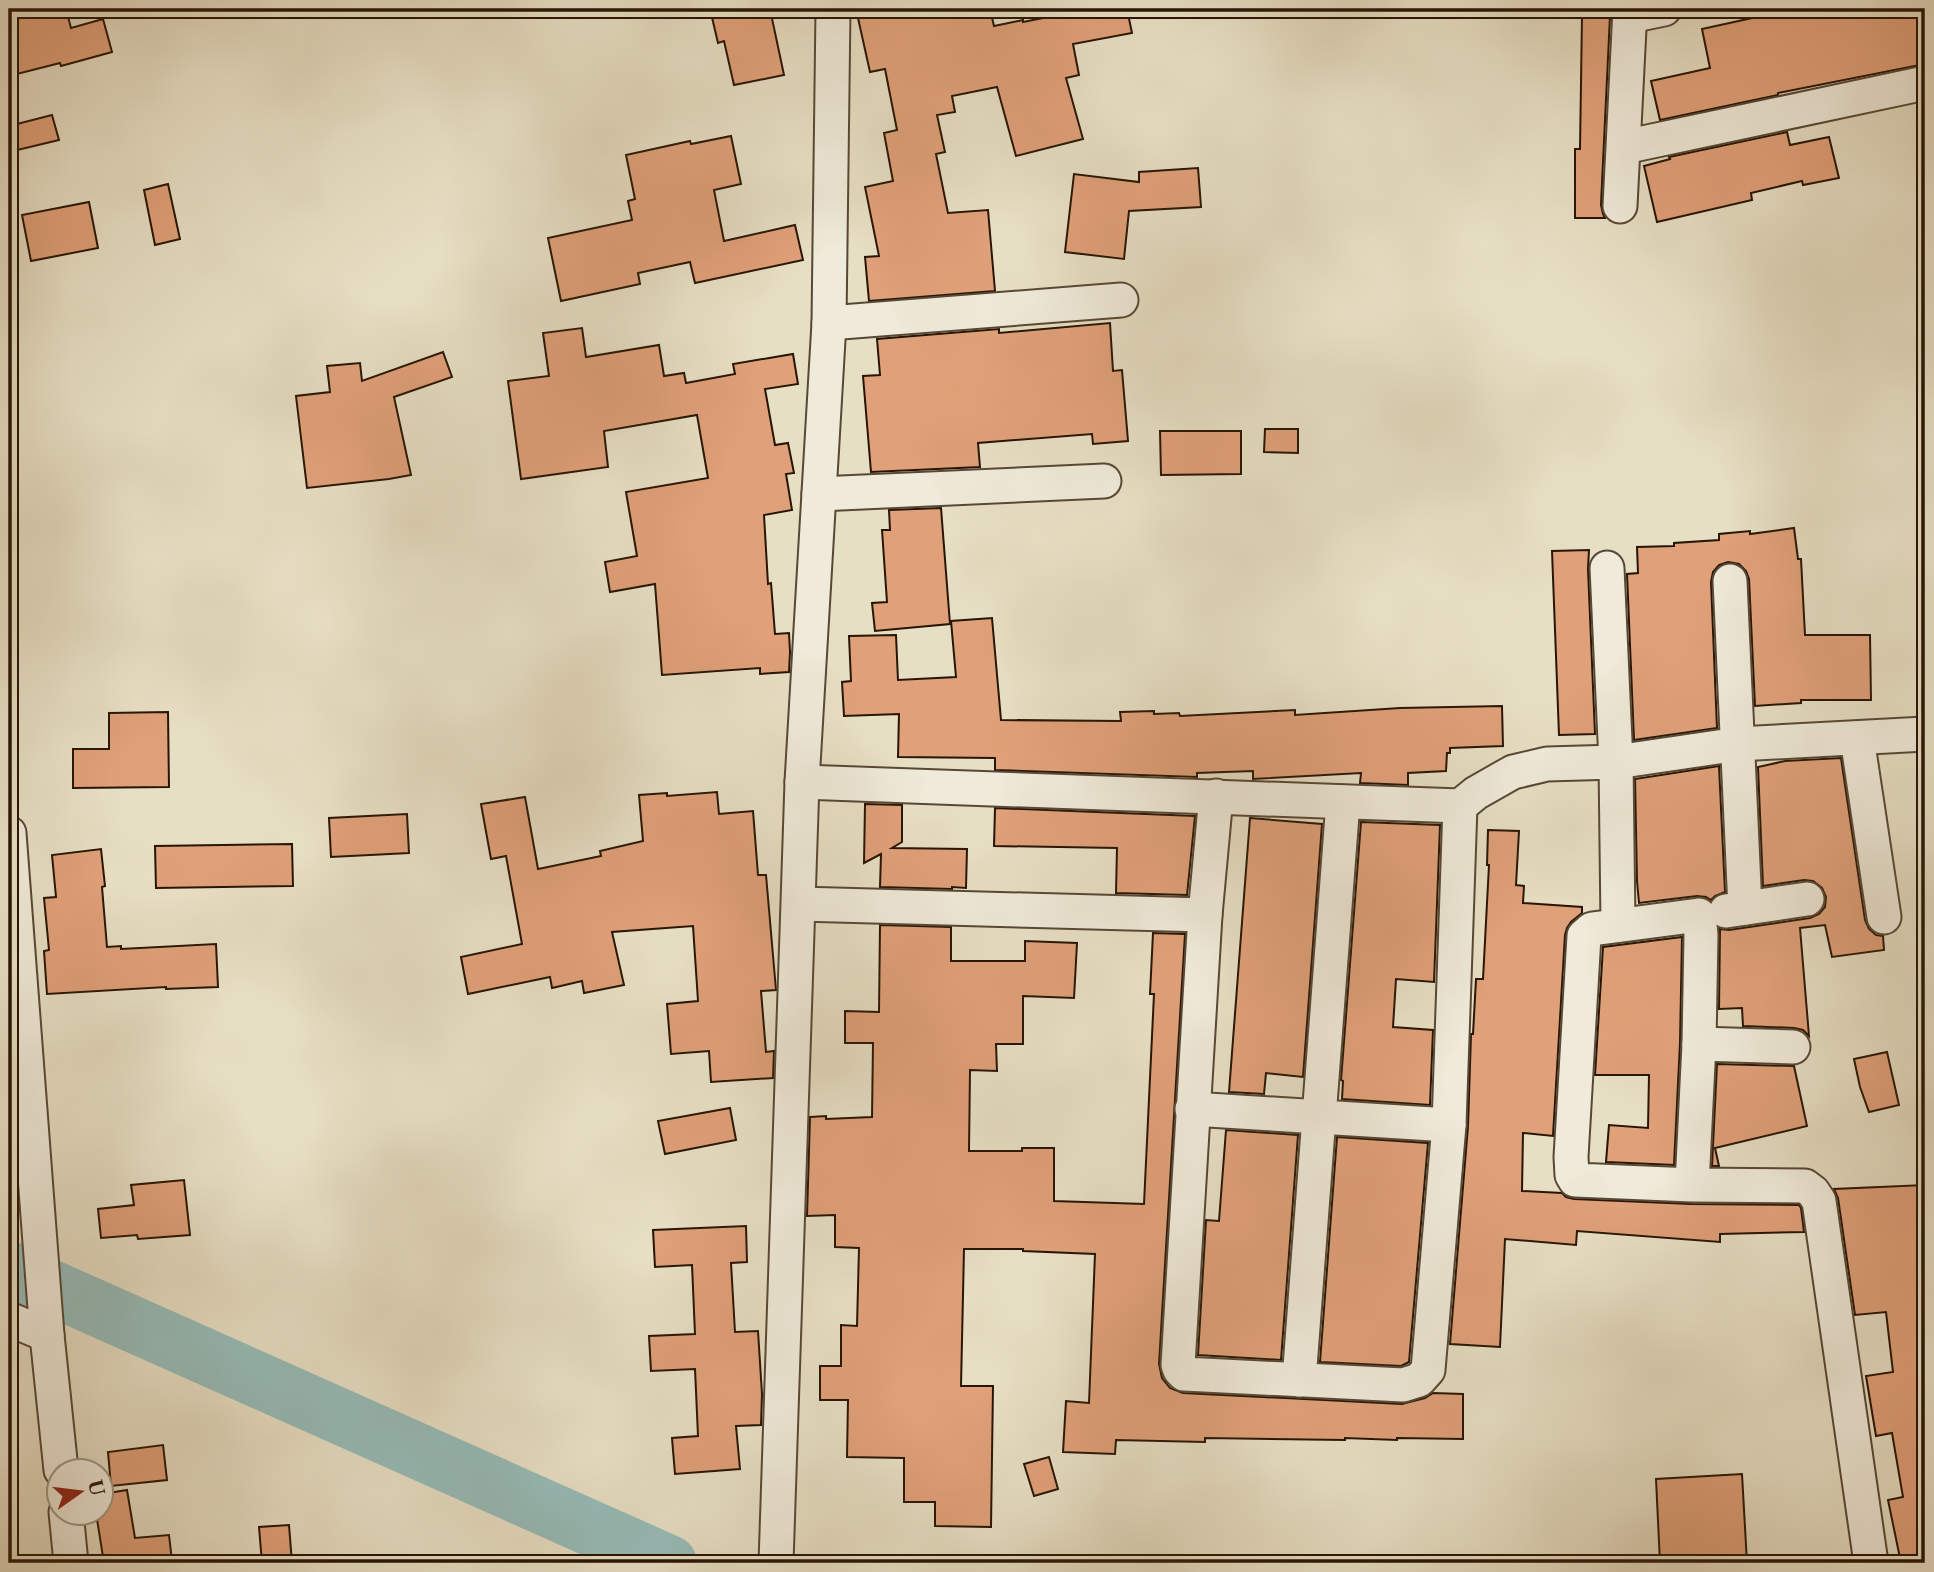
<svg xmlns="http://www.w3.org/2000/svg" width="1934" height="1572" font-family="'Libre Caslon Text',serif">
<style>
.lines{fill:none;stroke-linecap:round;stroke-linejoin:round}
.river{stroke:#97bcb8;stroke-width:56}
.building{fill:#e0a079;stroke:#271505;stroke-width:2}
.street-casing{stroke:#574835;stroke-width:37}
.street{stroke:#efead9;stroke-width:33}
</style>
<rect width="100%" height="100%" fill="#e7dfc4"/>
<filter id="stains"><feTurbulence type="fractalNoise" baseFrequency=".00286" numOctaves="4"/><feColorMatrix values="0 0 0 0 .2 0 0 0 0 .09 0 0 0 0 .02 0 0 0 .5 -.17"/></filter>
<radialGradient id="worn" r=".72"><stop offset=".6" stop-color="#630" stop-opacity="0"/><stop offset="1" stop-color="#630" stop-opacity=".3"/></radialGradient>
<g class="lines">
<!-- river -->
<path class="river" d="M 9,1269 L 669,1563"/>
</g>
<!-- building -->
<g class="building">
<path d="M 9,9 L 66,9 L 71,28 L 103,19 L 112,52 L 61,66 L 60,63 L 9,76 Z"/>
<path d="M 710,9 L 770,9 L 784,75 L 734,85 L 724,41 L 718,43 Z"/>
<path d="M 856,9 L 990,9 L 994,26 L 1023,20 L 1023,22 L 1088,9 L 1127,9 L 1132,33 L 1073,44 L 1079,75 L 1066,78 L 1083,139 L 1016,156 L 997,87 L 952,96 L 955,112 L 937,115 L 945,152 L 936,154 L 948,213 L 988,210 L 995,291 L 869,301 L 865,257 L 879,256 L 865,187 L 893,181 L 884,133 L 897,130 L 885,69 L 870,72 Z"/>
<path d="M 1793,9 L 1925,9 L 1925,64 L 1778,93 L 1778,95 L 1660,120 L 1651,81 L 1710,68 L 1702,29 Z"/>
<path d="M 1582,16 L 1610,16 L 1601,205 L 1603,214 L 1605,218 L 1575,218 L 1575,149 L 1580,149 Z"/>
<path d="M 52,115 L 59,140 L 9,152 L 9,126 Z"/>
<path d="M 1787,132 L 1790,145 L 1829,137 L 1839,178 L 1803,185 L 1802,181 L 1751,193 L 1752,200 L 1657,222 L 1644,166 L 1670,159 L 1669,157 Z"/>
<path d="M 731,136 L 741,184 L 714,190 L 724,241 L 795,225 L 803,260 L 695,283 L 690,262 L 638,273 L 640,284 L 561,301 L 548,238 L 632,220 L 628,201 L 635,199 L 626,155 L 690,141 L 691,144 Z"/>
<path d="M 1198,168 L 1201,207 L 1129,211 L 1124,259 L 1065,252 L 1074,174 L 1139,182 L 1139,172 Z"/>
<path d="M 168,184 L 180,239 L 155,245 L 144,190 Z"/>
<path d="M 89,202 L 98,248 L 31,261 L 22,215 Z"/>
<path d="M 1110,323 L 1113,371 L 1122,370 L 1128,441 L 1093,444 L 1092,434 L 978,443 L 980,467 L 871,472 L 863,376 L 880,375 L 877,339 L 999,329 L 999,333 Z"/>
<path d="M 582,328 L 586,357 L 659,345 L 664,376 L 684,373 L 686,383 L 735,374 L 733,364 L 793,354 L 798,384 L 765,389 L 775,445 L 788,443 L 794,473 L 786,474 L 792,510 L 764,515 L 768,584 L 771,583 L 775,634 L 789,633 L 790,652 L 789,672 L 760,674 L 760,668 L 662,675 L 655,584 L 610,592 L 605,562 L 637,556 L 626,492 L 708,478 L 697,415 L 604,431 L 608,467 L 521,479 L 508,381 L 549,376 L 543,333 Z"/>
<path d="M 443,352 L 452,377 L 394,397 L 411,475 L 389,479 L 307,488 L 296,396 L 330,392 L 327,366 L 360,363 L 362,381 Z"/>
<path d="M 1265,429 L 1298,429 L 1298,453 L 1264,452 Z"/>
<path d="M 1160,431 L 1241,431 L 1241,474 L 1161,475 Z"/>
<path d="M 941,508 L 950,624 L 875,631 L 872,603 L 887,602 L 882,530 L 890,530 L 889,510 Z"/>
<path d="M 1794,528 L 1798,559 L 1801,559 L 1805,635 L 1870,635 L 1871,700 L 1801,700 L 1801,703 L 1755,706 L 1749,579 L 1746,571 L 1739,564 L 1728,562 L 1719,565 L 1713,572 L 1711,582 L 1717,728 L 1634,740 L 1627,574 L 1638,573 L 1637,547 L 1674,546 L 1674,543 L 1719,540 L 1719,534 L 1750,531 L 1750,534 Z"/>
<path d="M 1589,550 L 1588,569 L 1595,734 L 1559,735 L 1552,551 Z"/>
<path d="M 992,618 L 1001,720 L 1121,721 L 1120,712 L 1154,711 L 1154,714 L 1179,713 L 1180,716 L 1295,710 L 1295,715 L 1400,708 L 1502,706 L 1503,746 L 1450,748 L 1450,753 L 1447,753 L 1446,771 L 1408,773 L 1408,785 L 1360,783 L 1361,773 L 1253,779 L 1253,771 L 1197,773 L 1197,777 L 995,770 L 995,758 L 898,757 L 899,714 L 844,716 L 842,682 L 851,681 L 849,636 L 896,635 L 898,680 L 956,677 L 951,621 Z"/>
<path d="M 168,712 L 169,787 L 73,788 L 73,749 L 109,749 L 109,713 Z"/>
<path d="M 1841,758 L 1865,920 L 1869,929 L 1876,935 L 1883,936 L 1884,950 L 1832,957 L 1825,925 L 1800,928 L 1809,1036 L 1803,1030 L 1794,1028 L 1743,1026 L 1742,1008 L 1719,1009 L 1720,929 L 1729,930 L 1810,918 L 1819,914 L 1825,907 L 1826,897 L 1822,888 L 1813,881 L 1804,880 L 1763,886 L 1758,767 L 1785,761 Z"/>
<path d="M 1719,766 L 1725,892 L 1715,896 L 1711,900 L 1706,897 L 1697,896 L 1639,903 L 1637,881 L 1635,779 Z"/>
<path d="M 717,792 L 719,814 L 753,811 L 758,875 L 766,875 L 776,990 L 761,991 L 766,1052 L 774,1051 L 773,1078 L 711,1082 L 709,1051 L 671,1054 L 667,1004 L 698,1001 L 693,926 L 612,932 L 624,985 L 584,993 L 582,981 L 552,988 L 550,977 L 468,994 L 461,957 L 522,944 L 506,856 L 491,859 L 481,804 L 525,797 L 538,869 L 601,856 L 600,851 L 643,841 L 639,795 L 667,793 L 667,796 Z"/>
<path d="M 865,804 L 902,805 L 902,842 L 892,848 L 967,849 L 966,888 L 952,887 L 952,889 L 880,887 L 881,854 L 864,863 Z"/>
<path d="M 995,808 L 1195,816 L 1187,895 L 1116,893 L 1117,848 L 994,846 Z"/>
<path d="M 407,814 L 409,853 L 331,857 L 329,818 Z"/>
<path d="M 1250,818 L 1322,824 L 1303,1077 L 1266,1073 L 1264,1094 L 1229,1092 Z"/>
<path d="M 1361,822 L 1440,825 L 1434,982 L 1396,979 L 1393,1027 L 1433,1030 L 1430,1105 L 1342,1099 L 1343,1081 L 1341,1080 Z"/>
<path d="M 1488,830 L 1519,831 L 1516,885 L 1524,886 L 1523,903 L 1582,907 L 1582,913 L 1571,922 L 1567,928 L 1565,935 L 1553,1136 L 1523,1133 L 1522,1191 L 1562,1193 L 1566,1197 L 1574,1199 L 1692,1204 L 1799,1205 L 1801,1208 L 1804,1232 L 1720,1234 L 1720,1242 L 1577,1231 L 1576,1245 L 1505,1239 L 1500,1347 L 1450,1344 L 1468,1126 L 1471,1034 L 1473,1034 L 1476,979 L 1483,979 L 1489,865 L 1487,865 Z"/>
<path d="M 292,844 L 293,886 L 156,888 L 155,846 Z"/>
<path d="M 101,849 L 105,886 L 102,887 L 107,947 L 121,946 L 121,949 L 216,944 L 218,987 L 166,989 L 166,987 L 47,994 L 44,951 L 49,950 L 44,898 L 56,897 L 52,855 Z"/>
<path d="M 880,925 L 951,927 L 951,961 L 1025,961 L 1025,941 L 1077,943 L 1074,998 L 1023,996 L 1023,1044 L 996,1044 L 997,1071 L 970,1070 L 969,1151 L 1022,1151 L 1022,1148 L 1054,1148 L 1054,1201 L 1144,1204 L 1154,994 L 1150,994 L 1153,933 L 1185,934 L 1159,1364 L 1162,1378 L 1170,1388 L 1183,1393 L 1402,1404 L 1425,1398 L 1433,1393 L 1463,1394 L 1463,1439 L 1397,1438 L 1397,1440 L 1345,1438 L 1345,1440 L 1205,1438 L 1205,1442 L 1116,1440 L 1115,1454 L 1063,1452 L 1066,1401 L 1089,1403 L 1095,1254 L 1023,1251 L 1023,1249 L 964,1249 L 961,1386 L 993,1386 L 991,1527 L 935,1526 L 935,1502 L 904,1502 L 904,1458 L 847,1457 L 848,1400 L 820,1400 L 820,1366 L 841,1366 L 841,1325 L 857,1326 L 859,1248 L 835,1247 L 835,1215 L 807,1216 L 810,1117 L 826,1116 L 826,1119 L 872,1117 L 873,1043 L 845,1043 L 845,1011 L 879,1012 Z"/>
<path d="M 1682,937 L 1680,1043 L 1674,1165 L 1606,1162 L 1609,1125 L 1648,1128 L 1649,1075 L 1595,1075 L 1603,947 Z"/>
<path d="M 1887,1052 L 1899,1105 L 1869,1112 L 1860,1087 L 1854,1059 Z"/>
<path d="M 1717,1064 L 1794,1066 L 1807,1126 L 1715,1148 L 1719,1166 L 1712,1166 Z"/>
<path d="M 730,1108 L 736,1140 L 665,1154 L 658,1121 Z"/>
<path d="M 1226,1130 L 1298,1135 L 1281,1360 L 1198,1355 L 1206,1220 L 1219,1221 Z"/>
<path d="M 1337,1137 L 1428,1143 L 1409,1362 L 1401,1366 L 1320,1362 Z"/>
<path d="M 184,1180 L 190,1235 L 138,1239 L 137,1235 L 101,1238 L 98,1209 L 134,1205 L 131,1185 Z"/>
<path d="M 1925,1185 L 1925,1563 L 1901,1563 L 1888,1500 L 1903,1497 L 1892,1433 L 1876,1436 L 1866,1376 L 1893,1372 L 1886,1312 L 1855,1315 L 1838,1198 L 1834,1189 Z"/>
<path d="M 746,1226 L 747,1262 L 731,1263 L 735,1332 L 758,1331 L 762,1394 L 761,1425 L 736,1426 L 740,1469 L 675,1474 L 672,1438 L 698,1436 L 695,1369 L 651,1371 L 649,1336 L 695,1334 L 692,1265 L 655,1267 L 653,1230 Z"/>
<path d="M 163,1445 L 167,1480 L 111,1486 L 108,1452 Z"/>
<path d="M 1049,1457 L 1058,1489 L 1034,1496 L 1024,1464 Z"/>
<path d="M 1742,1474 L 1747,1563 L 1660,1563 L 1656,1479 Z"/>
<path d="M 127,1490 L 135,1538 L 169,1535 L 172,1561 L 144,1563 L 104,1563 L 96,1513 L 102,1513 L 102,1494 Z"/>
<path d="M 289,1525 L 292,1563 L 262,1563 L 259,1527 Z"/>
</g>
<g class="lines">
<defs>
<g id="street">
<path d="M 1630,16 L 1664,9"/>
<path d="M 1624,147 L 1925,83"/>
<path d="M 1620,206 L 1630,9"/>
<path d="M 829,323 L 1121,300"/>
<path d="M 819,494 L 1104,481"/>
<path d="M 1607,568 L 1616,762 L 1618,925"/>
<path d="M 1730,581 L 1745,908"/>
<path d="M 1857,738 L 1884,917"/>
<path d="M 802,782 L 1460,806 L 1476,793 L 1513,772 L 1547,764 L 1616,762 L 1738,744 L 1925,734"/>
<path d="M 1216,796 L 1205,915 L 1178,1365 L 1180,1370 L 1184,1374 L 1403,1385 L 1419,1380 L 1428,1370 L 1449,1125 L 1460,806"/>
<path d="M 9,833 L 47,1335 L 61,1470"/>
<path d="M 799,904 L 1205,915"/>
<path d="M 1726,911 L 1807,899"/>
<path d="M 1699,1044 L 1793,1047"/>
<path d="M 1192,1109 L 1449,1125"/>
<path d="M 1692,1185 L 1699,1044 L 1701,935 L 1699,915 L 1592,929 L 1584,936 L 1571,1157 L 1572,1175 L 1575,1180 L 1692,1185 L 1805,1186 L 1813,1192 L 1819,1201 L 1871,1563"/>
<path d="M 9,1319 L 47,1335"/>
<path d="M 1299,1380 L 1343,802"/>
<path d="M 66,1512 L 71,1563"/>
<path d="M 776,1563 L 802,782 L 829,323 L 833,9"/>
</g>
</defs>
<!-- street casing -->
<use href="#street" class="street-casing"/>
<!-- street -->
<use href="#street" class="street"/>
</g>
<!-- margin -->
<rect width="1934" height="1572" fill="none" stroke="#e7dfc4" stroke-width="35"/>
<rect x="10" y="10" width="1913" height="1551" fill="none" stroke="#271505" stroke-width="3.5"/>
<rect x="18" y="18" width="1899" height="1537" fill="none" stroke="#271505" stroke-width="2"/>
<!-- north arrow -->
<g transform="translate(80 1492) rotate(76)"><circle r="33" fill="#efead9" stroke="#9f9584" stroke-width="2"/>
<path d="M0-5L12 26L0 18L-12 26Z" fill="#8f2418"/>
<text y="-10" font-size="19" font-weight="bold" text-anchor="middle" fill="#271505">U</text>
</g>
<rect width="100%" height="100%" filter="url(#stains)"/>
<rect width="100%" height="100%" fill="url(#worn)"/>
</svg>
